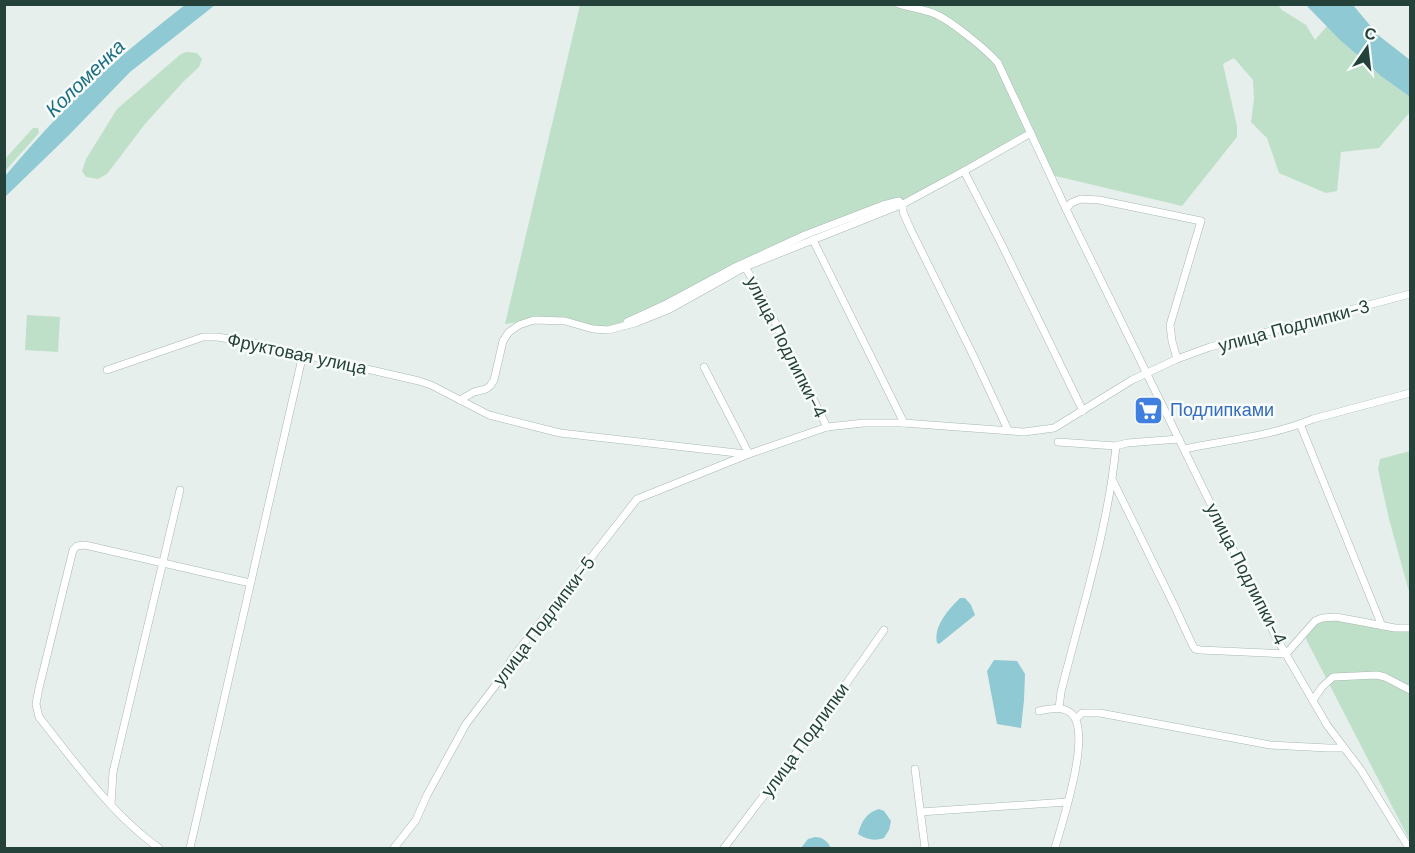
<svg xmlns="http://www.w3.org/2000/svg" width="1415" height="853" font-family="'DM Sans',sans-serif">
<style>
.green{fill:#bfe0c8}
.water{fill:#8ec9d4}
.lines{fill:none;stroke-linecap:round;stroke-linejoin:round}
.minor-casing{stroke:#a8b8b2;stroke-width:8}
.minor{stroke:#fff;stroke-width:7}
.labels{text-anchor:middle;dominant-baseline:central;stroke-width:5;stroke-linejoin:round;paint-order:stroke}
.street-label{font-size:18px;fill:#24423a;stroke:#f7fbf9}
.shop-label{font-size:18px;fill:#366cbe;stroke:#f7fbf9;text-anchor:start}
.water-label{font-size:20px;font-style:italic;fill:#1c6f80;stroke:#f7fbf9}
</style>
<rect width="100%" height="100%" fill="#e6efeb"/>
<!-- green -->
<g class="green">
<path d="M 580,5 L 1278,5 L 1282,10 L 1306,25 L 1315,40 L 1327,26 C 1352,53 1380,76 1410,97 L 1410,112 L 1379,148 L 1341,152 L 1337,191 L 1326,193 L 1279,173 L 1267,138 L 1251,122 L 1254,99 L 1253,80 L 1234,58 L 1223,64 L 1237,126 L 1237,137 L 1182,206 L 1051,175 L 1031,133 L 931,189 L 745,267 L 654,312 L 605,328 L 534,320 L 505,324 Z"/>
<path d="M 186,52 L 197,53 L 202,59 L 199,67 L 183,82 L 145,124 L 107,174 L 98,179 L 86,177 L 82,171 L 86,159 L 117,109 L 181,54 Z"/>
<path d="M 33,128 L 38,128 L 39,133 L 5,171 L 5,159 Z"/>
<path d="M 27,315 L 60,317 L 58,352 L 25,350 Z"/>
<path d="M 1410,451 L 1410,595 L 1389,519 L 1378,469 L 1380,459 Z"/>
<path d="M 1322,618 L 1410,628 L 1410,841 L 1306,639 L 1307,629 Z"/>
</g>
<!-- water -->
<g class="water">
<path d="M 185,5 L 215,5 L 130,72 L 68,136 L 5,197 L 5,176 C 40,135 76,95 117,60 C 139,41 162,23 185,5 Z"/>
<path d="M 1306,5 L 1353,5 L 1378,35 L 1410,60 L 1410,97 L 1381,76 L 1340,40 Z"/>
<path d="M 960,598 L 965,598 L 971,605 L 975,615 L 939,644 L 937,643 C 933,626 949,609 960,598 Z"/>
<path d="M 994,660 L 1017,661 L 1025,674 L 1024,700 L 1021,728 L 997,724 L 987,671 Z"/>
<path d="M 879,809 L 884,811 L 891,821 L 889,830 L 884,838 C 875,841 867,840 858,834 C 861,822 867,812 879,809 Z"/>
<path d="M 815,837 C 823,837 827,841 831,848 L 801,848 L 808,839 Z"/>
</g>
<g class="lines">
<defs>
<g id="minor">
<path d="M 899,4 C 910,8 924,9 935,14 C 950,20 987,50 998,63 L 1066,209 L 1276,637 L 1327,725 L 1361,770 L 1409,848"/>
<path d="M 964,171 L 1001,243 L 1083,411"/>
<path d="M 903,204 L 903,212 L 910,228 L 973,355 L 1008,430"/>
<path d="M 1066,209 L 1071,203 L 1081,199 L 1099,200 L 1201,221 L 1170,325 L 1172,341 L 1177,359"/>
<path d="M 813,240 L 904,423"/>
<path d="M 745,267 L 760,292 L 827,427"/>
<path d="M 627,322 L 664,305 L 733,268 L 805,235 L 883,205 L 899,201"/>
<path d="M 704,367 L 749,454"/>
<path d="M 107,370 L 203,337 L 217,337 L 249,342 L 419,381 L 431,385 L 489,415 L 560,433 L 746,454"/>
<path d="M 460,400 L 474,392 L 486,389 L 490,386 L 494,380 L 503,341 L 509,332 L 519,325 L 534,320 L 565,321 L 593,329 L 608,330 L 635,323 L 670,309 L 745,267 L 903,204 L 964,171 L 1031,133"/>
<path d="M 1300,424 L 1382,626"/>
<path d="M 1058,442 L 1116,446 L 1127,443 L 1179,439"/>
<path d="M 1184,449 C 1227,440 1272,436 1313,419 L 1410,393"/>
<path d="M 1113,481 L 1173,603 L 1192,644 L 1195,649 L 1201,650 L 1286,654"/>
<path d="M 1286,654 L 1315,621 L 1322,618 L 1336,617 L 1395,628 L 1410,628"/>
<path d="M 1313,700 L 1322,687 L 1333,677 L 1377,675 L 1385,677 L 1410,690"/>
<path d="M 1059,708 L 1061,692 C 1081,611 1108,530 1116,446"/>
<path d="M 1039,711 C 1050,709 1061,706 1071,713 C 1093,731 1062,823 1055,848"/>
<path d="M 1076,719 L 1082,713 L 1100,713 L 1270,745 L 1328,748 L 1344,748"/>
<path d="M 915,769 L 925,848"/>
<path d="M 111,804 L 113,772 L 180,490"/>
<path d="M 920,812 L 1067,802"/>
<path d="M 159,848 C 113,816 74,761 39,717 L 36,704 L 39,688 L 73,550 L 77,546 L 85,545 L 250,583"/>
<path d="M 190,848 L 303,354"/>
<path d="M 394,848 L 416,820 L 427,795 L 466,724 L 495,686 L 514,656 L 637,499 L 749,454 L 827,427 L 864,423 L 904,423 L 1024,432 L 1054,428 L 1132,380 L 1177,359 L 1210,347 L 1410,294"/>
<path d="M 724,848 L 815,728 L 884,630"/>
</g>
</defs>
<!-- minor casing -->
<use href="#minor" class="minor-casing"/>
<!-- minor -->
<use href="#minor" class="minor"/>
</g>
<!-- icons -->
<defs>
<symbol id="supermarket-square" viewBox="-11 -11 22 22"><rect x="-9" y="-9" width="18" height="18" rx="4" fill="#3f7fe0" stroke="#f7fbf9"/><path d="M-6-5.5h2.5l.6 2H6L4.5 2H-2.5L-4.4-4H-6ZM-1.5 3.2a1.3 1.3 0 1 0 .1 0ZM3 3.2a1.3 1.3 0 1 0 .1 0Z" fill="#fff"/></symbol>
</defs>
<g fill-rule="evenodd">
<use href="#supermarket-square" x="1132" y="394" width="33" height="33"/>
</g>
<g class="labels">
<!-- street labels -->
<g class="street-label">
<text transform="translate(1294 326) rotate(-15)">улица Подлипки-3</text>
<text transform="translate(786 347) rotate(63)">улица Подлипки-4</text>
<text transform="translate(297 354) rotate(12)">Фруктовая улица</text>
<text transform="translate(1246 574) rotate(63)">улица Подлипки-4</text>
<text transform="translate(544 621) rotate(-53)">улица Подлипки-5</text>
<text transform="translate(805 740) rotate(-54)">улица Подлипки</text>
</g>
<!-- shop labels -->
<g class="shop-label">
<text x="1170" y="410">Подлипками</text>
</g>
<!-- water labels -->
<g class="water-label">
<text transform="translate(85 78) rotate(-44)">Коломенка</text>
</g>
</g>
<!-- border -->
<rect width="1415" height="853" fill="none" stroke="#24423a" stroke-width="12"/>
<!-- north arrow -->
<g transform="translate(1367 48) rotate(14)" stroke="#f7fbf9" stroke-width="4.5" paint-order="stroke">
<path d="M0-4.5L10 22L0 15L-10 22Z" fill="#24423a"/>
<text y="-9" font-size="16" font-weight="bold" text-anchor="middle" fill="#24423a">С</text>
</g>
</svg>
